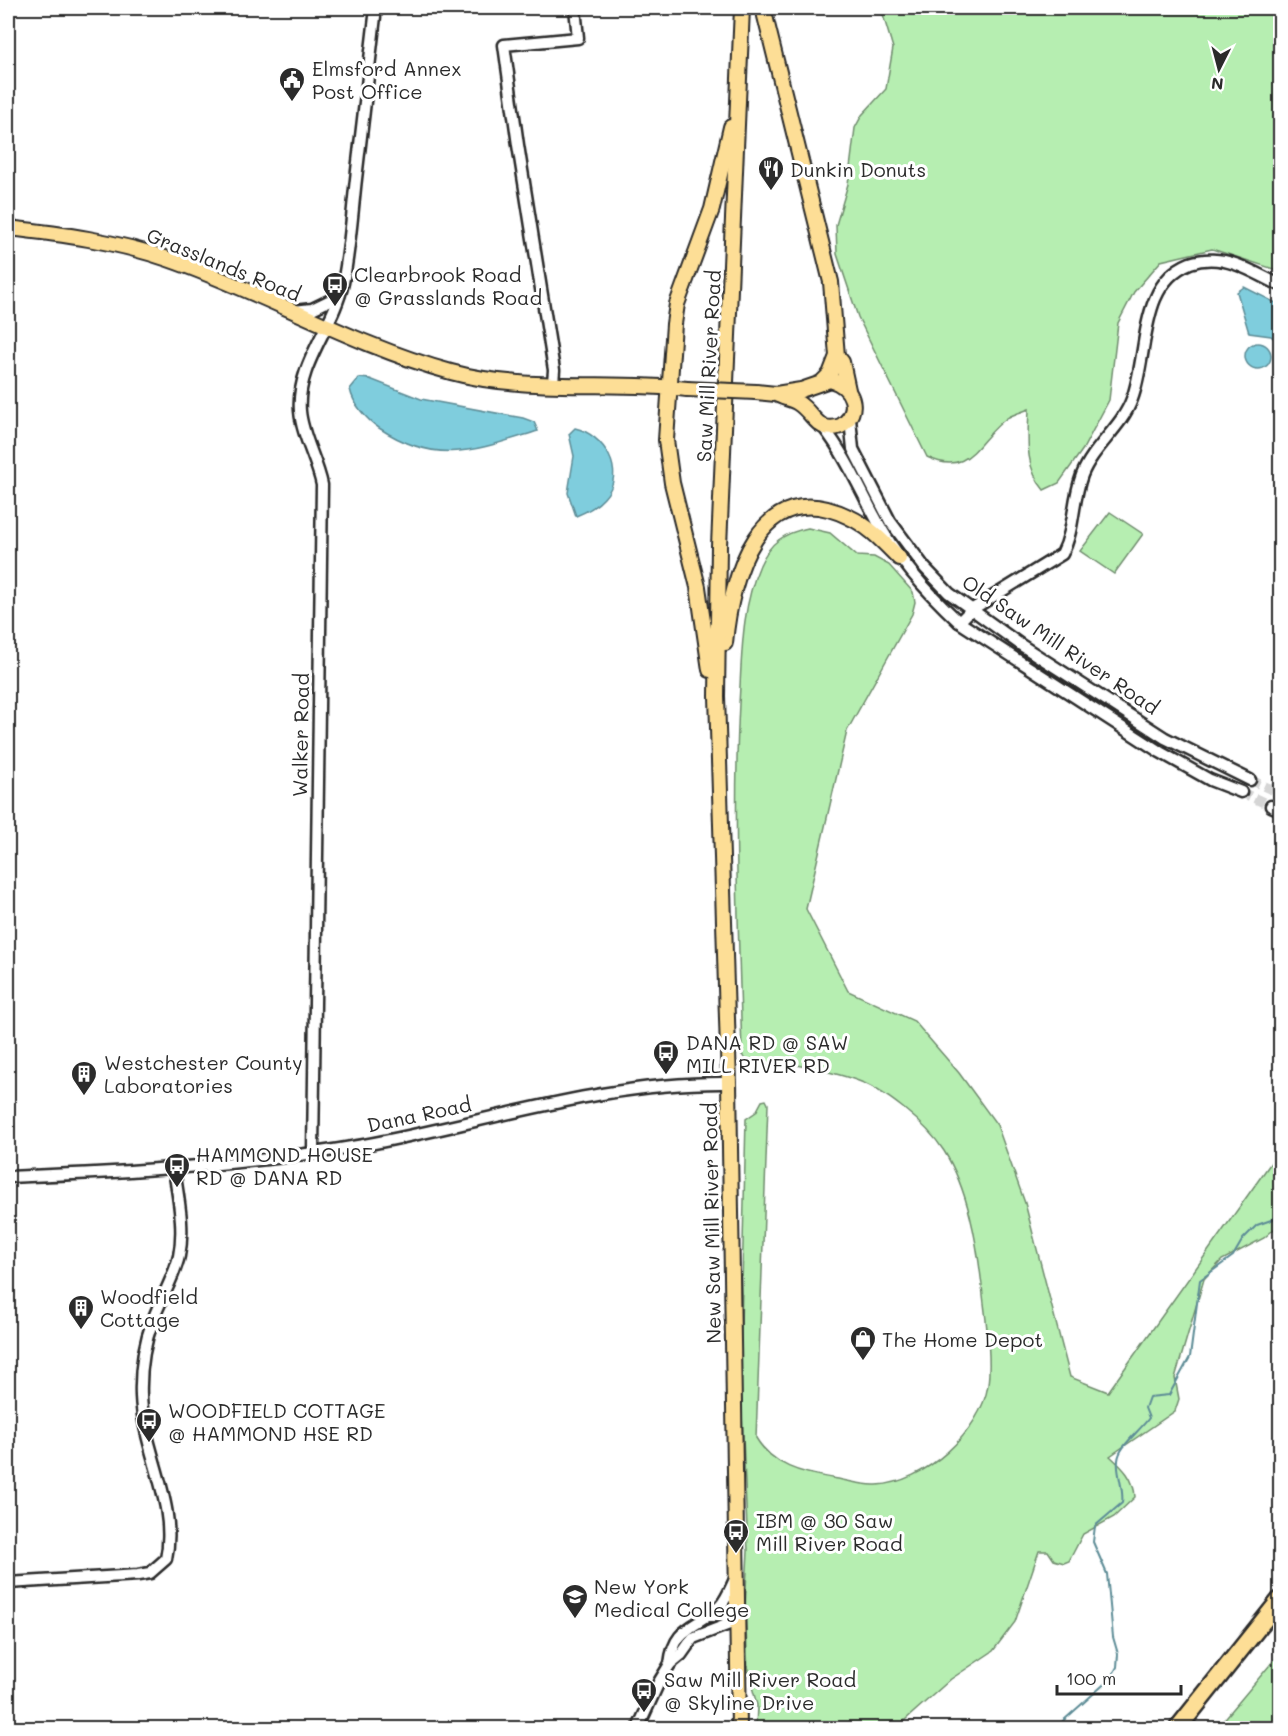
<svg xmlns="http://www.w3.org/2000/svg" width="1288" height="1736" font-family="Mali,sans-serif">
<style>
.green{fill:#b6eeb1;stroke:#708c6e;stroke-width:1.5}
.water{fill:#7fcddd;stroke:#5d8c96;stroke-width:1.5}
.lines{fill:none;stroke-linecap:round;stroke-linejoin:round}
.stream{stroke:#5d8c96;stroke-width:2}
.minor-tunnel{stroke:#d5d5d5;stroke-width:10;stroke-dasharray:10 5;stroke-linecap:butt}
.minor-casing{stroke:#2b2b2b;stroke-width:15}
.major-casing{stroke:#2b2b2b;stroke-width:18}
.highway-casing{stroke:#2b2b2b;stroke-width:21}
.minor{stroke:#fff;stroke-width:10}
.major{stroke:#fdde96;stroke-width:14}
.highway{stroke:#fdde96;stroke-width:16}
.major-bridge-casing{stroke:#2b2b2b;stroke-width:18;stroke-linecap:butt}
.major-bridge{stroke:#fdde96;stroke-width:14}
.labels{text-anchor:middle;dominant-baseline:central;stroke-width:6;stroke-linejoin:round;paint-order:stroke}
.poi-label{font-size:20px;fill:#2b2b2b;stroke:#fff;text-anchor:start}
.street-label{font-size:20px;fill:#2b2b2b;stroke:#fff}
</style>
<rect width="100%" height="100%" fill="#fff"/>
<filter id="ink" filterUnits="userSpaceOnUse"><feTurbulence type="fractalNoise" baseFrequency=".0167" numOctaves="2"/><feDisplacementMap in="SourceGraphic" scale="12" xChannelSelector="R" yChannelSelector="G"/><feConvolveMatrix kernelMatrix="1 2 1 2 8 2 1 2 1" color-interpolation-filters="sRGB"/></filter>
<g filter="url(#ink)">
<!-- green -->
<g class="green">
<path d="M 874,8 L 1280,8 L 1280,271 L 1212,249 L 1161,261 L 1134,292 L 1118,323 L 1109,400 L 1083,449 L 1059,483 L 1044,490 C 1024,467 1028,438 1029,409 C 1022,412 1013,414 1007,418 C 977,439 971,478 927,457 L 858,317 L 837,254 L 836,225 L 848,184 L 855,128 L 862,115 L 886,89 L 893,48 L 883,15 Z"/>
<path d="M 1110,512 L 1143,534 L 1114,574 L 1080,551 Z"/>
<path d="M 808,528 L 830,533 L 857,556 L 874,557 L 889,565 L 913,592 L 915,602 L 912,614 L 847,731 L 806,909 L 848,991 L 914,1021 L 959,1073 L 997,1125 L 1025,1203 L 1070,1377 L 1108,1392 L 1280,1150 L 1280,1224 L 1264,1238 L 1222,1260 L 1204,1279 L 1175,1378 L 1179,1399 L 1175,1411 L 1110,1456 C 1123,1468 1134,1478 1135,1497 L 1114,1517 L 1083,1534 L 1069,1561 L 1064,1563 L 1054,1560 L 1048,1551 L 1039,1551 L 1015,1622 L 993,1651 L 951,1679 L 896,1728 L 756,1728 L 757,1705 L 748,1672 L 745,1608 L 748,1551 L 740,1368 L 746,1119 L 756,1112 L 762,1101 L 766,1100 L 768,1104 L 756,1438 C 773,1466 801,1473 832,1478 C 846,1480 863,1486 877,1485 C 924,1483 981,1432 988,1385 C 992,1355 985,1315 982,1286 C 977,1242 968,1189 944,1151 C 927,1124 883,1088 853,1079 C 832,1072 808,1067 787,1063 C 768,1060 755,1072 742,1055 C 739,938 733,821 739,704 C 742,657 741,608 760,565 C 770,542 784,533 808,528 Z"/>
<path d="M 1280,1653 L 1280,1728 L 1217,1728 Z"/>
</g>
<!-- water -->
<g class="water">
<path d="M 1244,287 L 1280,305 L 1280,344 L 1271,336 L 1249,333 L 1237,292 Z"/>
<circle cx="1258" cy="356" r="13"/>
<path d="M 359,378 L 370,379 L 421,399 L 523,418 L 534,422 L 538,431 C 476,450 438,467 379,428 C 366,419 353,404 350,389 Z"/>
<path d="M 575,428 C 603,434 628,472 604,498 C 597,506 586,512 576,516 L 568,493 L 574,456 L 569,434 Z"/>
</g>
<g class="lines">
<!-- stream -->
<path class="stream" d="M 1055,1728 L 1110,1679 L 1117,1667 L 1118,1654 L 1113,1637 L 1107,1574 L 1093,1542 L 1095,1526 L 1122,1503 C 1125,1487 1112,1466 1121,1451 C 1126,1441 1141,1429 1149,1418 L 1145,1408 L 1149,1397 L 1169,1395 L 1190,1357 L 1200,1280 L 1233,1256 L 1243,1239 L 1257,1225 L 1274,1219 L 1280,1211"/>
<!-- minor-tunnel -->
<g class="minor-tunnel">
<path d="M 1250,780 L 1280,793"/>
<path d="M 1241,792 L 1271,806"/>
</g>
<defs>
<g id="minor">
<path d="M 294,311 L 312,309 L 339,296"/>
<path d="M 553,383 L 554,370 L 518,145 L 504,45 L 578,38 L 575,8"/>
<path d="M 850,419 L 853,449 L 890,521 L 925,568 L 949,593 L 1021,645 L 1165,738 L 1250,780"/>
<path d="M 824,428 C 845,455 858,485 874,515 C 895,557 925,590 959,622 L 1160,752 L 1210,780 L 1241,792"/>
<path d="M 959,622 L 971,610 L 1062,554 C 1075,529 1072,501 1082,475 C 1093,447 1122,427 1132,399 C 1149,354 1138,284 1190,263 C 1204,258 1221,259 1235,264 C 1250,269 1265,278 1280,285"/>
<path d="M 1271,806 L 1280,810"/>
<path d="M 313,1152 L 322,485 C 317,460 302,436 300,411 C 296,365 334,326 343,283 C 350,249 352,214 356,179 C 363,122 369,65 376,8"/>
<path d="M 8,1177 C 127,1172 245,1166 364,1145 C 485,1123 605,1081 729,1083"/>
<path d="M 8,1583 L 138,1575 L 150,1573 L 166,1559 C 178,1504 143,1451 141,1396 C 140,1370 144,1344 153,1320 C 161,1298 174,1278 179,1256 C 185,1227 178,1198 174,1169"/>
<path d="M 706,1616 L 728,1616 L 737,1621"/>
<path d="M 670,1664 C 674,1625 697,1629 720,1606 C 727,1599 731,1587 736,1577"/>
<path d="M 638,1728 L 659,1682 L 670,1664 L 681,1655 L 693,1638 L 737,1621"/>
</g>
<g id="major">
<path d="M 763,8 L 831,282 L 837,356 L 830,374 L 823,381"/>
<path d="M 8,228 C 62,234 115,241 168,259 C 264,292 352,345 451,372 C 523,392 611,381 687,389"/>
<path d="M 837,356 L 842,362 L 848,390"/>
<path d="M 756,392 L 776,394 L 801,390 L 830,380 C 853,386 862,411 841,426 C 817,434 815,414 798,403 C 792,399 783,398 776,394"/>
<path d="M 725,643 C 731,577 759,473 849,517 C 869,526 884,543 899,558"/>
<path d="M 710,670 L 698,587 L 672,483 L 666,440 L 674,324 L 677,304 L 712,209 L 731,127"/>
<path d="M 739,1728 L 729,1083 L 717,696 L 719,546 L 742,8"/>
</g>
<path id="highway" d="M 1178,1728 L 1280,1600"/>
</defs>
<!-- minor casing -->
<use href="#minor" class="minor-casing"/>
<!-- major casing -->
<use href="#major" class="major-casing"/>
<!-- highway casing -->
<use href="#highway" class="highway-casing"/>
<!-- minor -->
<use href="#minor" class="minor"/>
<!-- major -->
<use href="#major" class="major"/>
<!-- highway -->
<use href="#highway" class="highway"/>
<defs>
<path id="major-bridge" d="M 687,389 L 756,392"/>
</defs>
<!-- major-bridge casing -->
<use href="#major-bridge" class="major-bridge-casing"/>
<!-- major-bridge -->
<use href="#major-bridge" class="major-bridge"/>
</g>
</g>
<!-- icons -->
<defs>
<symbol id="civic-pin" viewBox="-11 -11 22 30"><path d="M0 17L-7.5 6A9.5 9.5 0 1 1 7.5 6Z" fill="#2b2b2b" stroke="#fff"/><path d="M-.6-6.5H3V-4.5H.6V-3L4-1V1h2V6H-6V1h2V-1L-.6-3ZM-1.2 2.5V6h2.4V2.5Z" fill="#fff"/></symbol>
<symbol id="restaurant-pin" viewBox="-11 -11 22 30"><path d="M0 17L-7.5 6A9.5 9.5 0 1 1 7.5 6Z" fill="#2b2b2b" stroke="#fff"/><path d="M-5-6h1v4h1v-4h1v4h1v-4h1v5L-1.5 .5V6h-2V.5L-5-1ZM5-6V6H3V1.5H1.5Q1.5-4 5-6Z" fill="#fff"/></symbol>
<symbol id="bus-pin" viewBox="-11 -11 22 30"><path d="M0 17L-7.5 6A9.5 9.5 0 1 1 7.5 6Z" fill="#2b2b2b" stroke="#fff"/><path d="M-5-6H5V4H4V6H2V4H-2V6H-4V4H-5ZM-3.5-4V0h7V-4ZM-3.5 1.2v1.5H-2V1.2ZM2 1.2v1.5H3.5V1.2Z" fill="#fff"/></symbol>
<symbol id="building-pin" viewBox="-11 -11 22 30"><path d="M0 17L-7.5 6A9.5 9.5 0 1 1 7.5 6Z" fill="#2b2b2b" stroke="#fff"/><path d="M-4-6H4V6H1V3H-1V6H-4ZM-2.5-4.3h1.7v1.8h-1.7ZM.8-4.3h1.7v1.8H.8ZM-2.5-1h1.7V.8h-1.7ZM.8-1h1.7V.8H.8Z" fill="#fff"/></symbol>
<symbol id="shop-pin" viewBox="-11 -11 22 30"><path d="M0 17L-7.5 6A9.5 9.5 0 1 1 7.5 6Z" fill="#2b2b2b" stroke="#fff"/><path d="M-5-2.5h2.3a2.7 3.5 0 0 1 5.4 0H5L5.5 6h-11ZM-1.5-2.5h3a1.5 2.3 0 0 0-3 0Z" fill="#fff"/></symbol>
<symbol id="university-pin" viewBox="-11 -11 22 30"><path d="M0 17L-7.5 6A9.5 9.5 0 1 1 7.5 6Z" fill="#2b2b2b" stroke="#fff"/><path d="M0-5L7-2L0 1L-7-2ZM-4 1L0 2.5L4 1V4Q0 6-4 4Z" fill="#fff"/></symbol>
</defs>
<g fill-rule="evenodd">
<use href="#civic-pin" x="277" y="65" width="30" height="40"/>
<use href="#restaurant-pin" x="756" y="154" width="30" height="40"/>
<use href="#bus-pin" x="320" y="270" width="30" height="40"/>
<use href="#bus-pin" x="651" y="1038" width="30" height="40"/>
<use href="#building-pin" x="69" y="1059" width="30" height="40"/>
<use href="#bus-pin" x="162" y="1151" width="30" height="40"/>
<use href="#building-pin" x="66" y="1293" width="30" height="40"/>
<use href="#shop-pin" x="848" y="1324" width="30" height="40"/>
<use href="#bus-pin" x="134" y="1406" width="30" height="40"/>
<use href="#bus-pin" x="721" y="1517" width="30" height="40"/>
<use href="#university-pin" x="560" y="1582" width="30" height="40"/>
<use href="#bus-pin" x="629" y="1676" width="30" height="40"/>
</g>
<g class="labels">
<!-- poi labels -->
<g class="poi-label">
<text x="312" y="68">Elmsford Annex<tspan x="312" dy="23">Post Office</tspan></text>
<text x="790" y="169">Dunkin Donuts</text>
<text x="354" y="274">Clearbrook Road<tspan x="354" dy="23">@ Grasslands Road</tspan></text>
<text x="686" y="1042">DANA RD @ SAW<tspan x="686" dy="23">MILL RIVER RD</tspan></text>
<text x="104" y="1062">Westchester County<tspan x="104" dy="23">Laboratories</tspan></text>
<text x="196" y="1154">HAMMOND HOUSE<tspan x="196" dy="23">RD @ DANA RD</tspan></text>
<text x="100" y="1296">Woodfield<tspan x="100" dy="23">Cottage</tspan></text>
<text x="882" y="1339">The Home Depot</text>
<text x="168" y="1410">WOODFIELD COTTAGE<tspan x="168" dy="23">@ HAMMOND HSE RD</tspan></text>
<text x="756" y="1520">IBM @ 30 Saw<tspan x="756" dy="23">Mill River Road</tspan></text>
<text x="594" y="1586">New York<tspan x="594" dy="23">Medical College</tspan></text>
<text x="664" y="1679">Saw Mill River Road<tspan x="664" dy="23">@ Skyline Drive</tspan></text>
</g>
<!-- street labels -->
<g class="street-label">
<text transform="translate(224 264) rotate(22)">Grasslands Road</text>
<text transform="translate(708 366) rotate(-87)">Saw Mill River Road</text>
<text transform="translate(1061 644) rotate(34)">Old Saw Mill River Road</text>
<text transform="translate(300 735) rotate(-89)">Walker Road</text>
<text transform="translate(419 1114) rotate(-12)">Dana Road</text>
<text transform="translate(711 1223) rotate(-91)">New Saw Mill River Road</text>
</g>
</g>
<!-- margin -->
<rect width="1288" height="1736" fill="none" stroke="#fff" stroke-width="30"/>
<rect x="15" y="15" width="1258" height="1706" fill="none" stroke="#2b2b2b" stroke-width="2" filter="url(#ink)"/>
<!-- north arrow -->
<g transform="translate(1219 69) rotate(186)" stroke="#ffffff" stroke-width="4.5" paint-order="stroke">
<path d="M0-4.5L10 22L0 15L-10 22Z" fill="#2b2b2b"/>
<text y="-9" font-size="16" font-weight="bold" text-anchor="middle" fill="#2b2b2b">N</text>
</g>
<!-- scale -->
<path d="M1057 1685v9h124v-9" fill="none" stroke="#2b2b2b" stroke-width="3"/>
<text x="1066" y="1685" font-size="18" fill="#2b2b2b" stroke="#ffffff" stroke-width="4.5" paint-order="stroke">100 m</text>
</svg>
